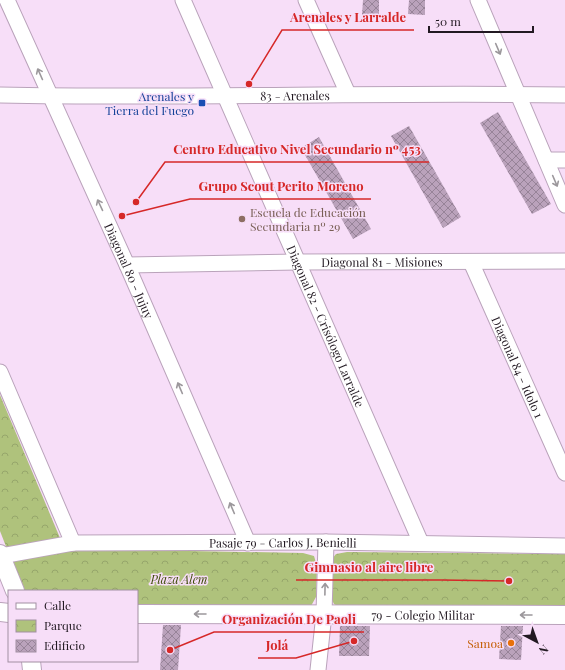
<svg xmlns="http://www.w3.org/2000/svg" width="565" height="670" font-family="'Playfair Display',serif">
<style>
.park{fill:url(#park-crowns)}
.building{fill:url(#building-cross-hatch)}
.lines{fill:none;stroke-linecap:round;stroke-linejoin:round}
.minor-casing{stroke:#baa3bb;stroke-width:17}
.tertiary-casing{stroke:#baa3bb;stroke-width:20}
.minor{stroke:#fff;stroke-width:15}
.tertiary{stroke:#fff;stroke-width:18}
.oneway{stroke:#9c989c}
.transit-dot{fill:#1a4fb4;stroke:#f7def8;stroke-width:1.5}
.education-dot{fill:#8d6e63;stroke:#f7def8;stroke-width:1.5}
.food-dot{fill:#e8710a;stroke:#f7def8;stroke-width:1.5}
.labels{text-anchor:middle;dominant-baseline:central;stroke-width:3;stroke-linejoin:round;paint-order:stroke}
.street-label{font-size:12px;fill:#221922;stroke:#f7def8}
.transit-label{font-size:12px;fill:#164399;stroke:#f7def8;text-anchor:end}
.education-label{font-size:12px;fill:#785e54;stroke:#f7def8;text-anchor:start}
.park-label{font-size:12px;font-style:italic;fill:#3f4c09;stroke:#f7def8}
.food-label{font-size:12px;fill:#c56008;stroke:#f7def8;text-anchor:end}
.leader{fill:none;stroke:#d62828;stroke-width:1.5}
.callout-dot{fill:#d62828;stroke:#f7def8;stroke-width:1.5}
.callout-label{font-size:13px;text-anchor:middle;font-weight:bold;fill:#d62828;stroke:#f7def8;stroke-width:3;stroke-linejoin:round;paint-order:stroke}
</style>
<defs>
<pattern id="park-crowns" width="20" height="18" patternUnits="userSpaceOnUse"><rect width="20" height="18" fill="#afc27c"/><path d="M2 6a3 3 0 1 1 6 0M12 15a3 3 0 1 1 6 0" fill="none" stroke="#96a66b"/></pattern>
<pattern id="building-cross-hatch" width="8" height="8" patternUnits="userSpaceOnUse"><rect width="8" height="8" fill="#baa2bb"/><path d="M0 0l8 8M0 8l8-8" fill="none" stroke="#978398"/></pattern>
</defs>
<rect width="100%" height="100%" fill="#f7def8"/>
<!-- park -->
<g class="park">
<path d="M 0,395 L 60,538 L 7,549 L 0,531 Z"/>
<path d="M 81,549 L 303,553 L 314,556 L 317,566 L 316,597 L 311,606 L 137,607 L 137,591 L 23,591 L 12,564 L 16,560 Z"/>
<path d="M 347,552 L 565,554 L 565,610 L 341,608 L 334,604 L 330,596 L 332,559 L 336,554 Z"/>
</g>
<!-- building -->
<g class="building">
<path d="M 363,0 L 379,0 L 379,16 L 362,15 Z"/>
<path d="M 409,0 L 425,0 L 425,15 L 408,14 Z"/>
<path d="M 498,112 L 551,204 L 532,214 L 480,123 Z"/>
<path d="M 409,126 L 461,217 L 443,228 L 391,136 Z"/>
<path d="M 319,137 L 371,229 L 353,239 L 301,148 Z"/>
<path d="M 163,625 L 181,625 L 178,670 L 160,670 Z"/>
<path d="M 340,626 L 370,626 L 369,656 L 339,656 Z"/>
<path d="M 501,626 L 523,626 L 521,660 L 499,659 Z"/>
</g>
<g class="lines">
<defs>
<g id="minor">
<path id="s1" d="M 7,0 L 127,265 L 248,543"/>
<path id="s2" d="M 183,0 L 421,543"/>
<path d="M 306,0 L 348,94"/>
<path d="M 478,0 L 565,205"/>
<path id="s3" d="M 0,95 C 188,99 377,92 565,95"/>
<path d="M 546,160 L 565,160"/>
<path id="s4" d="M 471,262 L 565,473"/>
<path id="s5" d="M 127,265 L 298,262 L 565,261"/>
<path d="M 0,372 L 73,543"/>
<path id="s6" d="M 1,556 L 73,543 L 326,542 L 565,546"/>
<path d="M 318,670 L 324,614 L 326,542"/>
</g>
<g id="tertiary">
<path d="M 0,554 L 15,591"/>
<path d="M 0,612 L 9,613"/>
<path id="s7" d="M 137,614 L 565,615"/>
<path d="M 31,661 L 32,670"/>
</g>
</defs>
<!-- minor casing -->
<use href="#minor" class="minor-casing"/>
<!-- tertiary casing -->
<use href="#tertiary" class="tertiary-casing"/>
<!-- minor -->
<use href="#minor" class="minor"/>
<!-- tertiary -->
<use href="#tertiary" class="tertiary"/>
</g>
<!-- one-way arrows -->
<defs><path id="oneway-shaft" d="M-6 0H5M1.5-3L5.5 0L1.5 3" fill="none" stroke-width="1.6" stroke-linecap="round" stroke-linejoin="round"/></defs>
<g class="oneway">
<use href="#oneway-shaft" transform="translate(498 49) rotate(67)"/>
<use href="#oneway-shaft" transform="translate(40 74) rotate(-114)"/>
<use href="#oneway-shaft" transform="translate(555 181) rotate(67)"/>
<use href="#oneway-shaft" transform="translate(100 205) rotate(-115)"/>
<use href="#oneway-shaft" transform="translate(180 388) rotate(-113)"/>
<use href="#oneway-shaft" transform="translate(232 508) rotate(-113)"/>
<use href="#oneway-shaft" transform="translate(325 589) rotate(-89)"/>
<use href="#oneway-shaft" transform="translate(200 614) rotate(-180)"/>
<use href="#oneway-shaft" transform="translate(526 615) rotate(-180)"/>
</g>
<!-- markers -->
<rect class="transit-dot" x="198" y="99" width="8" height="8" rx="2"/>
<circle class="education-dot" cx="242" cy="219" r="4"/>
<circle class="food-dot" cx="511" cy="643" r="4"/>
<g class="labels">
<!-- street labels -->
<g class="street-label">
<text stroke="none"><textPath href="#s3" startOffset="295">83 - Arenales</textPath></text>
<text stroke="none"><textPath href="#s5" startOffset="255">Diagonal 81 - Misiones</textPath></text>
<text stroke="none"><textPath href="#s1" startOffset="297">Diagonal 80 - Jujuy</textPath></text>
<text stroke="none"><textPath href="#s2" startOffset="356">Diagonal 82 - Crisólogo Larralde</textPath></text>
<text stroke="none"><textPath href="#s4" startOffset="115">Diagonal 84 - Idolo 1</textPath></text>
<text stroke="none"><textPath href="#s6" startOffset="283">Pasaje 79 - Carlos J. Benielli</textPath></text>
<text stroke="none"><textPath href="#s7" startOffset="286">79 - Colegio Militar</textPath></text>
</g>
<!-- transit labels -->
<g class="transit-label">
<text x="194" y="96">Arenales y<tspan x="194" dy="14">Tierra del Fuego</tspan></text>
</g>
<!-- education labels -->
<g class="education-label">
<text x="250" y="212">Escuela de Educación<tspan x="250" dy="14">Secundaria nº 29</tspan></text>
</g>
<!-- park labels -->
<g class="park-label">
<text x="179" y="579">Plaza Alem</text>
</g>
<!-- food labels -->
<g class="food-label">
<text x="503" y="643">Samoa</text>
</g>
</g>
<!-- callouts -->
<path class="leader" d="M249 84L282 30H414M136 202L165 162H429M122 216L190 199H371M509 581L441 580H296M170 650L214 632H364M354 641L296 658H258"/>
<g class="callout-dot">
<circle cx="249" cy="84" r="4"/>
<circle cx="136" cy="202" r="4"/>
<circle cx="122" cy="216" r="4"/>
<circle cx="509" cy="581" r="4"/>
<circle cx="170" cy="650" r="4"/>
<circle cx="354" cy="641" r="4"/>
</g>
<g class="callout-label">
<text x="348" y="22">Arenales y Larralde</text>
<text x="297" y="154">Centro Educativo Nivel Secundario nº 453</text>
<text x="281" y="191">Grupo Scout Perito Moreno</text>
<text x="369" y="572">Gimnasio al aire libre</text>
<text x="289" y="624">Organización De Paoli</text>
<text x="277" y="650">Jolá</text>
</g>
<!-- legend -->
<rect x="8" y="590" width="130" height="72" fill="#f7def8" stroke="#a28fa2"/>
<rect x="16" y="603" width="20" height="6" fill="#ffffff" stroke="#a28fa2"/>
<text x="44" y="610" font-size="12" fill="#221922">Calle</text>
<rect x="16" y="620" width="20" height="12" fill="url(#park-crowns)" stroke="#a28fa2"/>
<text x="44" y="630" font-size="12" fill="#221922">Parque</text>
<rect x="16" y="640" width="20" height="12" fill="url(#building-cross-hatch)" stroke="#a28fa2"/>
<text x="44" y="650" font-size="12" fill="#221922">Edificio</text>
<!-- north arrow -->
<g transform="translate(537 642) rotate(139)" stroke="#f7def8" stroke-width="3" paint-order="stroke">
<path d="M0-3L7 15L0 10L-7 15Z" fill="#221922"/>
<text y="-6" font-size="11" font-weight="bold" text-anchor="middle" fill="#221922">N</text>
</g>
<!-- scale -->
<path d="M429 26v6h104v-6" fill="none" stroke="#221922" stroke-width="2"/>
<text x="435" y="26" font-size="12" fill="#221922" stroke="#f7def8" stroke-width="3" paint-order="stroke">50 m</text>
</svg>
